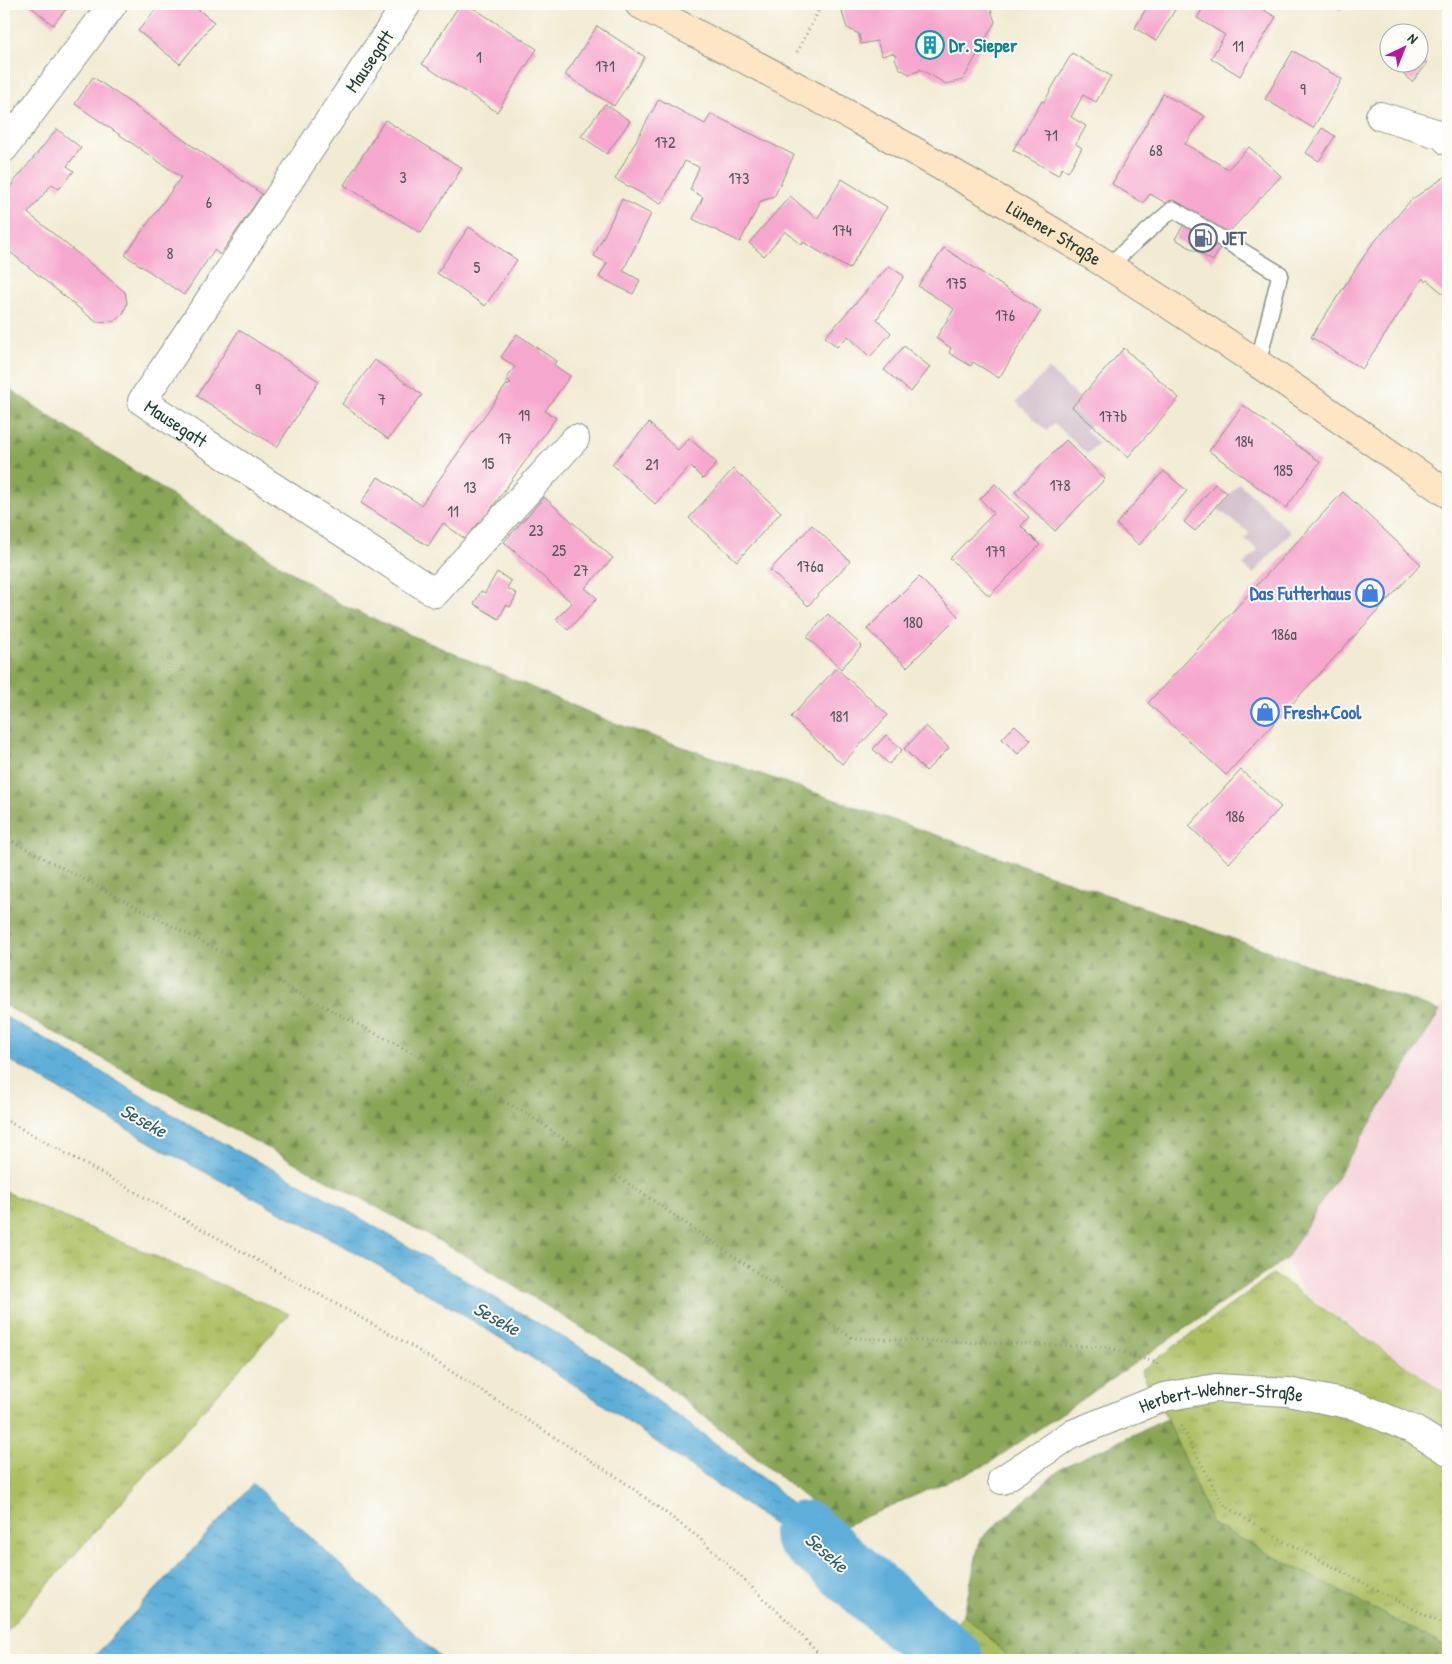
<svg xmlns="http://www.w3.org/2000/svg" width="1452" height="1664" font-family="'Patrick Hand',sans-serif">
<style>
.built{fill:#f6cfd9}
.industrial{fill:#d1bdcb}
.grass{fill:url(#grass-tufts);stroke:#667e4a}
.forest{fill:url(#forest-firs);stroke:#547146}
.water{fill:url(#water-ripples);stroke:#3e7686}
.lines{fill:none;stroke-linecap:round;stroke-linejoin:round}
.river{stroke:#5eaed9;stroke-width:64}
.building{fill:#f6a7ce}
.lane-casing{stroke:#889484;stroke-width:18}
.street-casing{stroke:#889484;stroke-width:30}
.secondary-casing{stroke:#889484;stroke-width:30}
.path{stroke:#889484;stroke-width:3;stroke-dasharray:1 4;stroke-linecap:butt}
.lane{stroke:#fff;stroke-width:15}
.street{stroke:#fff;stroke-width:28}
.secondary{stroke:#fde5c5;stroke-width:28}
.labels{text-anchor:middle;dominant-baseline:central;stroke-width:4;stroke-linejoin:round;paint-order:stroke}
.number-label{font-size:16px;fill:#55585a}
.culture-label{font-size:19px;font-weight:bold;fill:#0d838f;stroke:#fdfcf7;text-anchor:start}
.street-label{font-size:19px;fill:#1f3d34;stroke:#fdfcf7}
.service-label{font-size:19px;font-weight:bold;fill:#4e5e75;stroke:#fdfcf7;text-anchor:start}
.shop-label{font-size:19px;font-weight:bold;fill:#366cbe;stroke:#fdfcf7;text-anchor:end}
.water-label{font-size:20px;font-style:italic;fill:#325f66;stroke:#fdfcf7}
</style>
<defs>
<pattern id="grass-tufts" width="24" height="20" patternUnits="userSpaceOnUse" patternTransform="scale(1.25)"><rect width="24" height="20" fill="#acbe61"/><path d="M3 7l-1-3M5 7V3M7 7l1-3M15 17l-1-3M17 17v-4M19 17l1-3" fill="none" stroke="#8b9c51"/></pattern>
<pattern id="forest-firs" width="22" height="20" patternUnits="userSpaceOnUse" patternTransform="scale(1.25)"><rect width="22" height="20" fill="#89a557"/><path d="M5 1l3.5 6h-7zM16 11l3.5 6h-7z" fill="#6f8849"/></pattern>
<pattern id="water-ripples" width="26" height="14" patternUnits="userSpaceOnUse" patternTransform="scale(1.25)"><rect width="26" height="14" fill="#5eaed9"/><path d="M2 4q2-2 4 0t4 0M15 11q2-2 4 0t4 0" fill="none" stroke="#4d8fb1"/></pattern>
</defs>
<rect width="100%" height="100%" fill="#fdfcf7"/>
<filter id="ink" filterUnits="userSpaceOnUse"><feTurbulence type="fractalNoise" baseFrequency=".02" numOctaves="2"/><feDisplacementMap in="SourceGraphic" scale="10" xChannelSelector="R" yChannelSelector="G"/><feConvolveMatrix kernelMatrix="1 2 1 2 8 2 1 2 1" color-interpolation-filters="sRGB"/></filter>
<filter id="wash" filterUnits="userSpaceOnUse"><feTurbulence type="fractalNoise" baseFrequency=".0096" numOctaves="4" result="noise"/><feDisplacementMap in="SourceGraphic" scale="20" xChannelSelector="R" yChannelSelector="G"/><feGaussianBlur stdDeviation="1.12" result="paint"/><feColorMatrix in="noise" values="0 0 0 0 0 0 0 0 0 0 0 0 0 0 0 0 0 1.4 0 .05"/><feComposite in="paint" operator="in"/></filter>
<g filter="url(#wash)">
<rect width="100%" height="100%" fill="#f2ebd4"/>
<!-- built -->
<path class="built" d="M 1448,1001 L 1448,1394 L 1304,1293 L 1286,1259 L 1440,1011 Z"/>
<!-- industrial -->
<g class="industrial">
<path d="M 1048,369 L 1080,398 L 1072,408 L 1091,424 L 1085,430 L 1098,443 L 1087,454 L 1054,423 L 1047,431 L 1016,402 Z"/>
<path d="M 1239,483 L 1291,532 L 1253,574 L 1243,565 L 1258,550 L 1245,539 L 1250,533 L 1218,509 Z"/>
</g>
<!-- grass -->
<g class="grass">
<path d="M 4,1191 L 289,1314 L 4,1634 Z"/>
<path d="M 1273,1274 L 1448,1395 L 1448,1648 L 1212,1524 L 1167,1419 L 1141,1371 Z"/>
<path d="M 964,1614 L 1012,1660 L 928,1660 Z"/>
</g>
<!-- forest -->
<g class="forest">
<path d="M 4,385 L 55,420 L 344,606 L 609,721 L 1440,1011 L 1286,1259 L 988,1464 L 842,1527 L 637,1362 L 463,1254 L 4,1005 Z"/>
<path d="M 1167,1419 L 1212,1524 L 1448,1648 L 1448,1660 L 1012,1660 L 964,1614 L 980,1539 L 1063,1467 Z"/>
</g>
<!-- water -->
<g class="water">
<path d="M 4,1016 L 70,1053 L 198,1130 L 316,1192 L 519,1312 L 599,1358 L 772,1485 L 876,1584 L 858,1607 L 790,1536 L 575,1385 L 454,1309 L 337,1242 L 165,1151 L 4,1057 Z"/>
<path d="M 253,1484 L 440,1657 L 437,1660 L 91,1660 Z"/>
</g>
<g class="lines">
<!-- river -->
<path class="river" d="M 805,1533 L 952,1660"/>
</g>
<g id="blocks">
<!-- building -->
<g class="building">
<path d="M 28,4 L 70,4 L 53,25 Z"/>
<path d="M 160,4 L 191,4 L 214,22 L 180,64 L 138,31 Z"/>
<path d="M 460,4 L 467,4 L 537,49 L 497,112 L 422,64 Z"/>
<path d="M 847,4 L 985,4 L 990,7 L 995,22 L 963,80 L 946,84 L 920,69 L 919,71 L 909,74 L 899,68 L 895,58 L 897,56 L 892,53 L 882,56 L 877,41 L 861,44 L 859,34 L 847,28 L 842,12 Z"/>
<path d="M 1149,4 L 1165,4 L 1175,10 L 1156,41 L 1135,28 Z"/>
<path d="M 1206,4 L 1253,4 L 1276,17 L 1240,76 L 1211,58 L 1225,35 L 1197,18 Z"/>
<path d="M 1332,4 L 1346,4 L 1340,10 Z"/>
<path d="M 597,26 L 645,57 L 614,106 L 565,75 Z"/>
<path d="M 1293,51 L 1342,79 L 1313,128 L 1265,99 Z"/>
<path d="M 1072,53 L 1111,76 L 1096,102 L 1083,95 L 1071,117 L 1086,126 L 1076,144 L 1082,148 L 1068,172 L 1062,168 L 1058,175 L 1013,150 L 1042,101 L 1044,102 Z"/>
<path d="M 1420,58 L 1427,64 L 1412,82 L 1394,66 L 1397,62 L 1420,62 Z"/>
<path d="M 93,77 L 262,194 L 220,255 L 214,250 L 184,295 L 125,255 L 181,177 L 75,104 Z"/>
<path d="M 1163,94 L 1205,116 L 1185,144 L 1228,169 L 1249,147 L 1281,176 L 1228,233 L 1213,261 L 1175,239 L 1189,216 L 1150,194 L 1143,203 L 1112,184 Z"/>
<path d="M 659,99 L 705,124 L 711,114 L 794,155 L 774,197 L 761,201 L 740,242 L 693,219 L 703,197 L 690,190 L 699,167 L 685,161 L 661,204 L 615,179 Z"/>
<path d="M 605,104 L 630,121 L 607,154 L 581,136 Z"/>
<path d="M 385,120 L 462,168 L 421,233 L 344,185 Z"/>
<path d="M 1322,128 L 1335,136 L 1319,161 L 1306,153 Z"/>
<path d="M 57,129 L 81,148 L 67,166 L 74,171 L 59,189 L 52,184 L 28,213 L 125,292 L 127,303 L 124,312 L 115,321 L 96,322 L 4,247 L 4,194 Z"/>
<path d="M 1446,176 L 1448,178 L 1448,299 L 1446,300 L 1444,298 L 1446,296 L 1427,280 L 1425,282 L 1423,278 L 1362,369 L 1311,337 L 1370,247 L 1411,200 Z"/>
<path d="M 842,179 L 887,207 L 849,269 L 803,242 L 802,245 L 785,231 L 764,256 L 749,243 L 790,196 L 817,219 Z"/>
<path d="M 622,199 L 651,214 L 623,271 L 640,280 L 633,294 L 599,277 L 607,263 L 594,256 Z"/>
<path d="M 469,227 L 517,260 L 485,306 L 437,273 Z"/>
<path d="M 944,248 L 1041,311 L 999,378 L 973,362 L 971,366 L 949,353 L 951,348 L 936,338 L 954,309 L 918,286 Z"/>
<path d="M 889,266 L 904,276 L 877,319 L 891,333 L 870,357 L 848,336 L 837,347 L 825,337 Z"/>
<path d="M 239,330 L 319,381 L 277,447 L 197,396 Z"/>
<path d="M 517,334 L 556,361 L 554,365 L 570,376 L 545,411 L 556,418 L 468,541 L 443,523 L 428,546 L 361,503 L 378,477 L 421,505 L 507,384 L 508,386 L 511,383 L 506,379 L 515,367 L 501,357 Z"/>
<path d="M 904,346 L 930,367 L 911,392 L 884,370 Z"/>
<path d="M 1124,348 L 1179,398 L 1128,457 L 1072,407 Z"/>
<path d="M 375,360 L 422,395 L 388,439 L 342,404 Z"/>
<path d="M 1243,405 L 1320,462 L 1286,508 L 1209,451 Z"/>
<path d="M 649,423 L 678,450 L 689,438 L 717,463 L 703,479 L 690,466 L 655,504 L 612,464 Z"/>
<path d="M 1066,440 L 1105,479 L 1055,531 L 1015,492 Z"/>
<path d="M 733,469 L 781,512 L 737,561 L 689,518 Z"/>
<path d="M 1164,471 L 1187,491 L 1139,545 L 1116,524 Z"/>
<path d="M 995,484 L 1029,517 L 1021,526 L 1040,545 L 989,596 L 950,558 L 994,513 L 980,499 Z"/>
<path d="M 1215,484 L 1227,493 L 1195,531 L 1184,522 Z"/>
<path d="M 1343,492 L 1421,564 L 1226,775 L 1148,703 Z"/>
<path d="M 544,497 L 613,558 L 585,588 L 597,598 L 568,630 L 556,619 L 572,603 L 504,542 Z"/>
<path d="M 812,525 L 850,561 L 808,606 L 770,570 Z"/>
<path d="M 497,572 L 511,581 L 507,588 L 517,594 L 510,607 L 506,605 L 499,619 L 474,604 L 481,591 L 485,593 Z"/>
<path d="M 919,577 L 958,616 L 907,667 L 867,629 Z"/>
<path d="M 828,614 L 862,646 L 841,669 L 807,637 Z"/>
<path d="M 836,668 L 888,715 L 842,764 L 791,717 Z"/>
<path d="M 1015,725 L 1031,740 L 1018,754 L 1002,739 Z"/>
<path d="M 926,726 L 949,748 L 926,771 L 904,749 Z"/>
<path d="M 886,735 L 902,750 L 889,764 L 873,749 Z"/>
<path d="M 1241,770 L 1281,807 L 1229,863 L 1189,826 Z"/>
</g>
</g>
</g>
<g filter="url(#ink)">
<use href="#blocks" fill-opacity="0" stroke="#889484" stroke-width="1"/>
<g class="lines">
<defs>
<path id="lane" d="M 1108,266 L 1173,209 L 1280,274 L 1258,363"/>
<g id="street">
<path id="s1" d="M 407,4 L 142,401 L 435,593 L 575,439"/>
<path d="M 1380,116 L 1442,135 L 1448,141"/>
<path d="M 4,148 L 113,4"/>
<path id="s2" d="M 1002,1480 L 1070,1435 L 1164,1397 L 1216,1388 L 1288,1392 L 1357,1406 L 1414,1430 L 1448,1451"/>
</g>
<g id="secondary">
<path id="s3" d="M 639,4 C 794,84 948,166 1096,258 C 1216,333 1332,414 1448,494"/>
</g>
</defs>
<!-- lane casing -->
<use href="#lane" class="lane-casing"/>
<!-- street casing -->
<use href="#street" class="street-casing"/>
<!-- secondary casing -->
<use href="#secondary" class="secondary-casing"/>
<!-- path -->
<g class="path">
<path d="M 797,52 L 822,4"/>
<path d="M 4,837 L 526,1113 L 852,1338 L 1108,1347 L 1157,1363 L 1157,1365"/>
<path d="M 4,1119 L 408,1344 L 620,1479 L 698,1537 L 793,1626 L 824,1660"/>
<path d="M 1181,1426 L 1223,1504 L 1270,1534 L 1448,1627"/>
</g>
<!-- lane -->
<use href="#lane" class="lane"/>
<!-- street -->
<use href="#street" class="street"/>
<!-- secondary -->
<use href="#secondary" class="secondary"/>
</g>
</g>
<!-- icons -->
<defs>
<symbol id="building-ring" viewBox="-11 -11 22 22"><circle r="9.5" fill="#fdfcf7" stroke="#0f9aa8" stroke-width="1.5"/><path d="M-4-6H4V6H1V3H-1V6H-4ZM-2.5-4.3h1.7v1.8h-1.7ZM.8-4.3h1.7v1.8H.8ZM-2.5-1h1.7V.8h-1.7ZM.8-1h1.7V.8H.8Z" fill="#0f9aa8"/></symbol>
<symbol id="fuel-ring" viewBox="-11 -11 22 22"><circle r="9.5" fill="#fdfcf7" stroke="#5c6f8a" stroke-width="1.5"/><path d="M-5.5-6h7V0h2V4h1.3V-2.5L3-4.5l.8-.8L6-3V5H2.5V1h-1V6h-7ZM-4.2-4.7v3.2H.2V-4.7Z" fill="#5c6f8a"/></symbol>
<symbol id="shop-ring" viewBox="-11 -11 22 22"><circle r="9.5" fill="#fdfcf7" stroke="#3f7fe0" stroke-width="1.5"/><path d="M-5-2.5h2.3a2.7 3.5 0 0 1 5.4 0H5L5.5 6h-11ZM-1.5-2.5h3a1.5 2.3 0 0 0-3 0Z" fill="#3f7fe0"/></symbol>
</defs>
<g fill-rule="evenodd">
<use href="#building-ring" x="914" y="29" width="32" height="32"/>
<use href="#fuel-ring" x="1187" y="222" width="32" height="32"/>
<use href="#shop-ring" x="1354" y="577" width="32" height="32"/>
<use href="#shop-ring" x="1249" y="696" width="32" height="32"/>
</g>
<g class="labels">
<!-- number labels -->
<g class="number-label">
<text x="1238" y="46">11</text>
<text x="479" y="57">1</text>
<text x="605" y="66">171</text>
<text x="1303" y="89">9</text>
<text x="1051" y="135">71</text>
<text x="665" y="142">172</text>
<text x="1156" y="150">68</text>
<text x="403" y="177">3</text>
<text x="739" y="178">173</text>
<text x="209" y="202">6</text>
<text x="842" y="230">174</text>
<text x="170" y="253">8</text>
<text x="477" y="267">5</text>
<text x="956" y="283">175</text>
<text x="1005" y="315">176</text>
<text x="258" y="389">9</text>
<text x="382" y="399">7</text>
<text x="524" y="415">19</text>
<text x="1113" y="416">177b</text>
<text x="505" y="438">17</text>
<text x="1244" y="441">184</text>
<text x="488" y="463">15</text>
<text x="652" y="464">21</text>
<text x="1283" y="470">185</text>
<text x="1060" y="485">178</text>
<text x="470" y="487">13</text>
<text x="453" y="511">11</text>
<text x="536" y="530">23</text>
<text x="559" y="550">25</text>
<text x="995" y="551">179</text>
<text x="810" y="566">176a</text>
<text x="581" y="570">27</text>
<text x="913" y="622">180</text>
<text x="1284" y="634">186a</text>
<text x="839" y="716">181</text>
<text x="1235" y="816">186</text>
</g>
<!-- culture labels -->
<g class="culture-label">
<text x="949" y="45">Dr. Sieper</text>
</g>
<!-- street labels -->
<g class="street-label">
<text transform="translate(369 61) rotate(-56)">Mausegatt</text>
<text stroke="none"><textPath href="#s3" startOffset="474">Lünener Straße</textPath></text>
<text stroke="none"><textPath href="#s1" startOffset="518">Mausegatt</textPath></text>
<text stroke="none"><textPath href="#s2" startOffset="240">Herbert-Wehner-Straße</textPath></text>
</g>
<!-- service labels -->
<g class="service-label">
<text x="1222" y="238">JET</text>
</g>
<!-- shop labels -->
<g class="shop-label">
<text x="1351" y="593">Das Futterhaus</text>
<text x="1284" y="712" text-anchor="start">Fresh+Cool</text>
</g>
<!-- water labels -->
<g class="water-label">
<text transform="translate(144 1120) rotate(29)">Seseke</text>
<text transform="translate(497 1318) rotate(29)">Seseke</text>
<text transform="translate(827 1552) rotate(41)">Seseke</text>
</g>
</g>
<!-- margin -->
<rect width="1452" height="1664" fill="none" stroke="#fdfcf7" stroke-width="20"/>
<!-- north arrow -->
<g transform="translate(1404 48) rotate(43)"><circle r="24" fill="#fdfcf7" stroke="#a4b0a9"/>
<path d="M0-4L9 19L0 12L-9 19Z" fill="#b5179e"/>
<text y="-8" font-size="14" font-weight="bold" text-anchor="middle" fill="#1f3d34">N</text>
</g>
</svg>
